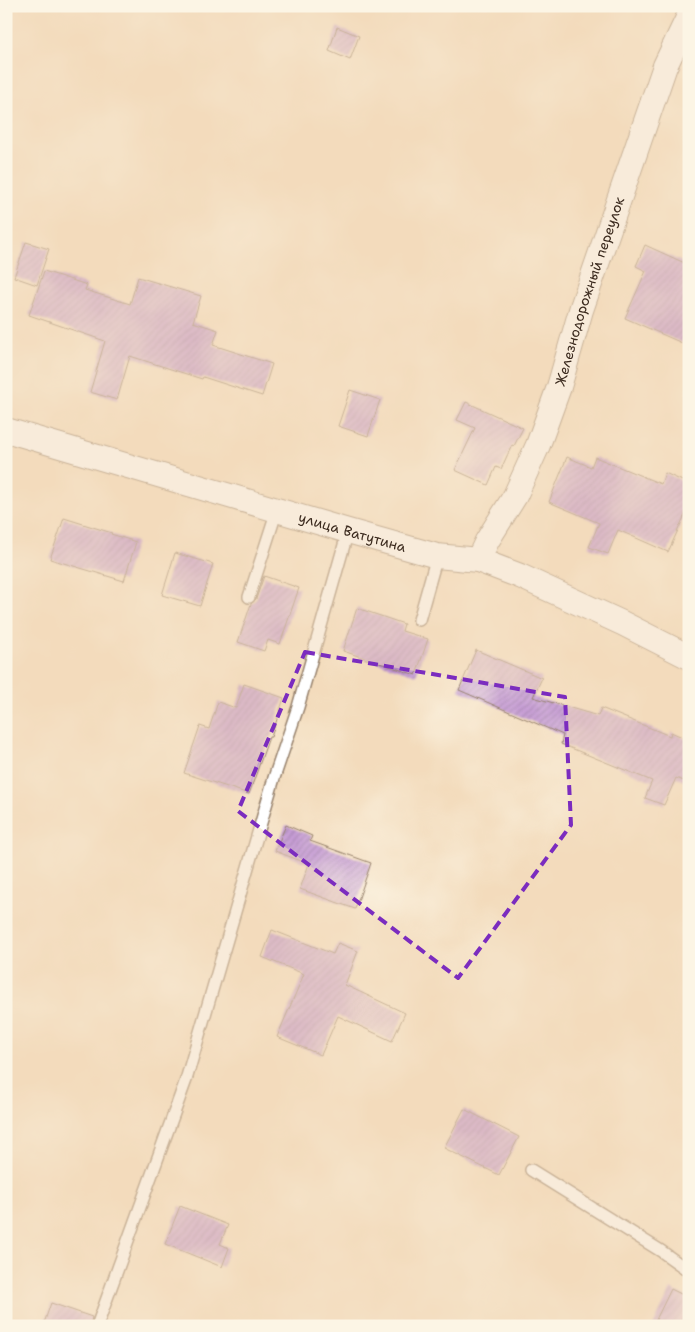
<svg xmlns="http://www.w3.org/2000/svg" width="695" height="1332" font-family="'Shantell Sans',sans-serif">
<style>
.building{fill:url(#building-hatch)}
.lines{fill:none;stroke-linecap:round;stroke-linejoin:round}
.lane-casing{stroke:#97826d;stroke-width:14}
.street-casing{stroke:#97826d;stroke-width:26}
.lane{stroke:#fff;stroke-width:11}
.street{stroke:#fff;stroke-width:24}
.marked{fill:none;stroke:#7b2cbf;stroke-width:4;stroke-dasharray:10 6;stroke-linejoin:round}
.labels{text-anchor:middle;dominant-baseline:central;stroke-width:4;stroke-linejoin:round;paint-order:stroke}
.street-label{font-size:14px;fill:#3b2a1e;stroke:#fcf5e5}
</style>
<defs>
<pattern id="building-hatch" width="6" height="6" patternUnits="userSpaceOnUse" patternTransform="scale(1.25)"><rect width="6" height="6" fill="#bf91d3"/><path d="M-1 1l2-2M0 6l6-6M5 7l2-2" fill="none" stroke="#9c77ab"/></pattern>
</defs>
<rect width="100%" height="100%" fill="#fcf5e5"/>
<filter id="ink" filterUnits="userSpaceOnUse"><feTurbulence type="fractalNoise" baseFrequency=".02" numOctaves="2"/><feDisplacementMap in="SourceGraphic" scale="10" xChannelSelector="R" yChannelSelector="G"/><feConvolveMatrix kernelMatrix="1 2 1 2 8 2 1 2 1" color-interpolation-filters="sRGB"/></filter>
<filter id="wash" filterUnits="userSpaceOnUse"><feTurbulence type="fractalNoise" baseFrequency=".0096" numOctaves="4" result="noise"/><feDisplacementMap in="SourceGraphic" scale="20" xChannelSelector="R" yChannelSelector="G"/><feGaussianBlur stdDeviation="1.12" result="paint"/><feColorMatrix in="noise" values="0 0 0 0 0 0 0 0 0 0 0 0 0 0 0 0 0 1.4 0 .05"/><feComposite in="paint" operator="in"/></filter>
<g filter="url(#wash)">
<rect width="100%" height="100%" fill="#f3dbbc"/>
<g id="blocks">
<!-- building -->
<g class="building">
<path d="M 337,27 L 359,36 L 350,60 L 329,51 Z"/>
<path d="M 26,242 L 49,249 L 37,285 L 14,277 Z"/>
<path d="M 645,245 L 689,265 L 689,344 L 683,342 L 682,343 L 625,318 L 646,271 L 636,266 Z"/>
<path d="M 44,271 L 87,285 L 85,290 L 130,304 L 138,277 L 201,296 L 193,322 L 218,330 L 213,345 L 272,364 L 262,396 L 203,377 L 202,379 L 130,356 L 117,400 L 90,392 L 105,341 L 29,315 Z"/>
<path d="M 350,390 L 380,400 L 368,436 L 338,426 Z"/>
<path d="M 466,402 L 523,428 L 514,446 L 512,445 L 501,469 L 496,467 L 488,485 L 455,470 L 475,428 L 457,420 Z"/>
<path d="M 567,457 L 591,467 L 595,457 L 661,484 L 665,473 L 689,484 L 689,506 L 668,552 L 618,530 L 608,554 L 589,547 L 599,523 L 549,502 Z"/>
<path d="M 64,518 L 112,533 L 111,534 L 136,542 L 124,581 L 50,559 Z"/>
<path d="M 175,553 L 213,564 L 200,606 L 162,595 Z"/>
<path d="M 264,576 L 299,588 L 280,644 L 268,640 L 264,651 L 238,642 L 251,604 L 256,599 Z"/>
<path d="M 357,608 L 404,624 L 402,631 L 428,639 L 416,675 L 343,651 Z"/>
<path d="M 476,650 L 542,678 L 533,697 L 598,716 L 601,708 L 670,736 L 671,732 L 689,740 L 689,783 L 676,778 L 664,805 L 645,798 L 652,781 L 561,744 L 563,735 L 459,690 Z"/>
<path d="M 244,684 L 284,698 L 271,737 L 269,737 L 249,794 L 184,773 L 200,726 L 209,729 L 218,702 L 236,708 Z"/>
<path d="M 286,825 L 312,836 L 310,841 L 371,863 L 355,909 L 300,889 L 309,864 L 275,851 Z"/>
<path d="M 272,930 L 333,954 L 338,943 L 358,951 L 345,985 L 405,1013 L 392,1041 L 338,1016 L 321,1055 L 277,1037 L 304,974 L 262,957 Z"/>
<path d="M 464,1109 L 519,1137 L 499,1175 L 444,1148 Z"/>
<path d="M 180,1206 L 228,1225 L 220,1244 L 229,1248 L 222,1267 L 165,1244 Z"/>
<path d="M 671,1289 L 689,1298 L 689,1326 L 653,1326 Z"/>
<path d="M 51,1303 L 92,1317 L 90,1326 L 43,1326 Z"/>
</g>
</g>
</g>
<g filter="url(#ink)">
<use href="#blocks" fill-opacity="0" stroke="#97826d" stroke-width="1"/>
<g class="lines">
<defs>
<g id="lane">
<path d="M 249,597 L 277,510"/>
<path d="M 419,620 L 437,556"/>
<path d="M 531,1170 L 661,1251 L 689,1271"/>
<path d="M 97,1326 L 186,1080 L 274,778 L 298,707 L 348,531"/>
</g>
<g id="street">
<path id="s1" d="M 6,430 L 348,531 L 437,556 L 478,560 L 520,576 L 622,623 L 689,657"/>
<path id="s2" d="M 478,560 L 487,541 L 515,496 L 538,445 L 559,387 L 581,310 L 665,66 L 689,16"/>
</g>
</defs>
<!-- lane casing -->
<use href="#lane" class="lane-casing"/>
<!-- street casing -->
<use href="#street" class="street-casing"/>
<!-- lane -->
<use href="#lane" class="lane"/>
<!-- street -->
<use href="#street" class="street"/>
</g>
</g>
<!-- marked area -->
<path d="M0 0H695V1332H0ZM 305,652 L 565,697 L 571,825 L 458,978 L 238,811 Z" fill="#f3dbbc" fill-opacity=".55" fill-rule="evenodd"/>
<path class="marked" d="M 305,652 L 565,697 L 571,825 L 458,978 L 238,811 Z"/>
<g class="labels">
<!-- street labels -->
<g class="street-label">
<text stroke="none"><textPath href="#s2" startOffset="292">Железнодорожный переулок</textPath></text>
<text stroke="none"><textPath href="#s1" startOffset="361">улица Ватутина</textPath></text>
</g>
</g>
<!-- margin -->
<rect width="695" height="1332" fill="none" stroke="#fcf5e5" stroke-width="25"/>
</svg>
